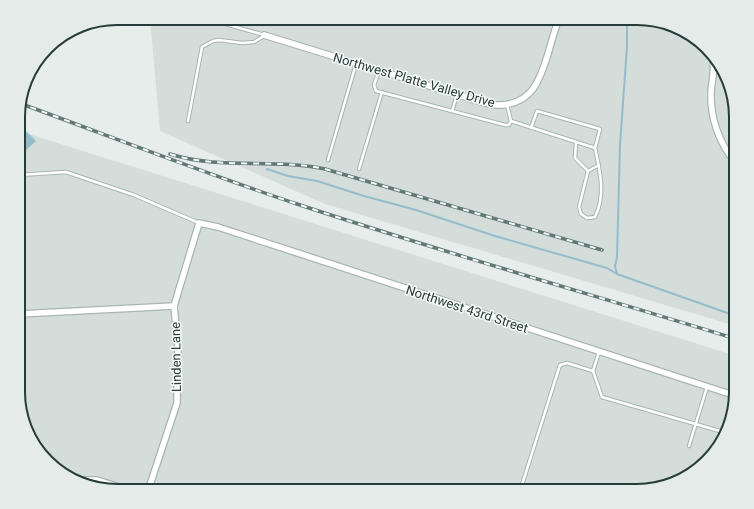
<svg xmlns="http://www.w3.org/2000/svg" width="754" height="509" font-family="Roboto,sans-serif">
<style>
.built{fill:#d4ddda}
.water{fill:#95bccb}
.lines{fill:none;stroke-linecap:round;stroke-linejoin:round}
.stream{stroke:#95bccb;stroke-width:2}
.lane-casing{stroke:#a9b5b1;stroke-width:4.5}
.street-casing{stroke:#a9b5b1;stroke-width:8}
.lane{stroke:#fff;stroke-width:2.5}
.street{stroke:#fff;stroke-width:5.5}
.rail-casing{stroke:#617875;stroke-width:3.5}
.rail{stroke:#f6faf8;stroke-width:2;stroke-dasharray:6;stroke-linecap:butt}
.labels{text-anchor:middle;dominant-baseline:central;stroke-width:3;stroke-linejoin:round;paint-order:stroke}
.street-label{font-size:13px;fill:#273d39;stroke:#f6faf8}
.rim{fill:none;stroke:#273d39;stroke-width:2}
</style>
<rect width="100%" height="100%" fill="#e6edea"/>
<!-- built -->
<g class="built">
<path d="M 150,18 L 643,18 L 697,38 L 723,68 L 736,111 L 736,326 L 325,204 L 160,131 Z"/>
<path d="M 19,131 L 736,356 L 736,398 L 716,452 L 681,481 L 637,491 L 111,491 L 57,471 L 31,441 L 19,405 Z"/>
</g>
<!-- water -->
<path class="water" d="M 19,129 L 26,131 L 36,141 L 25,151 L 19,149 Z"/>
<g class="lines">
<!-- stream -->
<g class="stream">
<path d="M 267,169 L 288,176 L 317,181 L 364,196 L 416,210 L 495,236 L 607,268 L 617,274 L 736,316"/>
<path d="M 617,274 L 615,266 L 617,257 L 620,145 L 627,46 L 627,18"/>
</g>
<defs>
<g id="lane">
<path d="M 205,18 L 264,35"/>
<path d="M 379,71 L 374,85 L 376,91 L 505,125 L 509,125 L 511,121 L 507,105"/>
<path d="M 452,111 L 457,95"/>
<path d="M 188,121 L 202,47 L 213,41 L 219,40 L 242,43 L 254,42 L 264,36"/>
<path d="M 511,121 L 595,148 C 600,171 606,195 595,217 L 587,218 L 581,214 L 579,207 L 588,171 L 575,158 L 576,142"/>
<path d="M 531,128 L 537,111 L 600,129 L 595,148"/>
<path d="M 328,160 L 356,64"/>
<path d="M 359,169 L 382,92"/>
<path d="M 588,171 L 599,165"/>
<path d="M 19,175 L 66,172 L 134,195 L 199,223"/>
<path d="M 593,371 L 599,352"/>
<path d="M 689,446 L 707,387"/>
<path d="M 520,491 L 560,365 L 567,363 L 593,371 L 602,397 L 723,432"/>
</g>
<g id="street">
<path d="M 264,35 L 475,100 C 484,102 493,106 502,105 C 533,103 540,79 548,54 C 551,42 555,30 559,18"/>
<path d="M 712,55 C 716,67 712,79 711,92 C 710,117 719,144 736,163"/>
<path d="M 19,314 L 174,306"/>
<path d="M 82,480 L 97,480 L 132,491"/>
<path d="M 148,491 L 177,403 L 178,346 L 174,306 L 199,223 L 218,227 L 736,396"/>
</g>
</defs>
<!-- lane casing -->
<use href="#lane" class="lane-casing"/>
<!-- street casing -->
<use href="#street" class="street-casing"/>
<!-- lane -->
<use href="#lane" class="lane"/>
<!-- street -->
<use href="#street" class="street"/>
<defs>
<g id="rail">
<path d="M 19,103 C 112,137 204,173 297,204 C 442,252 590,294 736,339"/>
<path d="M 170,154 C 220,170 274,158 325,169 L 602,250"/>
</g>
</defs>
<!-- rail casing -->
<use href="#rail" class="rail-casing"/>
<!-- rail -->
<use href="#rail" class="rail"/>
</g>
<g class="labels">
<!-- street labels -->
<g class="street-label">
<text transform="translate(414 80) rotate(16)">Northwest Platte Valley Drive</text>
<text transform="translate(467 309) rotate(18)">Northwest 43rd Street</text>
<text transform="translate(176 357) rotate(-91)">Linden Lane</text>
</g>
</g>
<!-- crop -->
<path d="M0 0H754V509H0ZM117 25H637A92 92 0 0 1 729 117V392A92 92 0 0 1 637 484H117A92 92 0 0 1 25 392V117A92 92 0 0 1 117 25Z" fill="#e5ebe9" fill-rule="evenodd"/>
<path class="rim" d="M117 25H637A92 92 0 0 1 729 117V392A92 92 0 0 1 637 484H117A92 92 0 0 1 25 392V117A92 92 0 0 1 117 25Z"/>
</svg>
